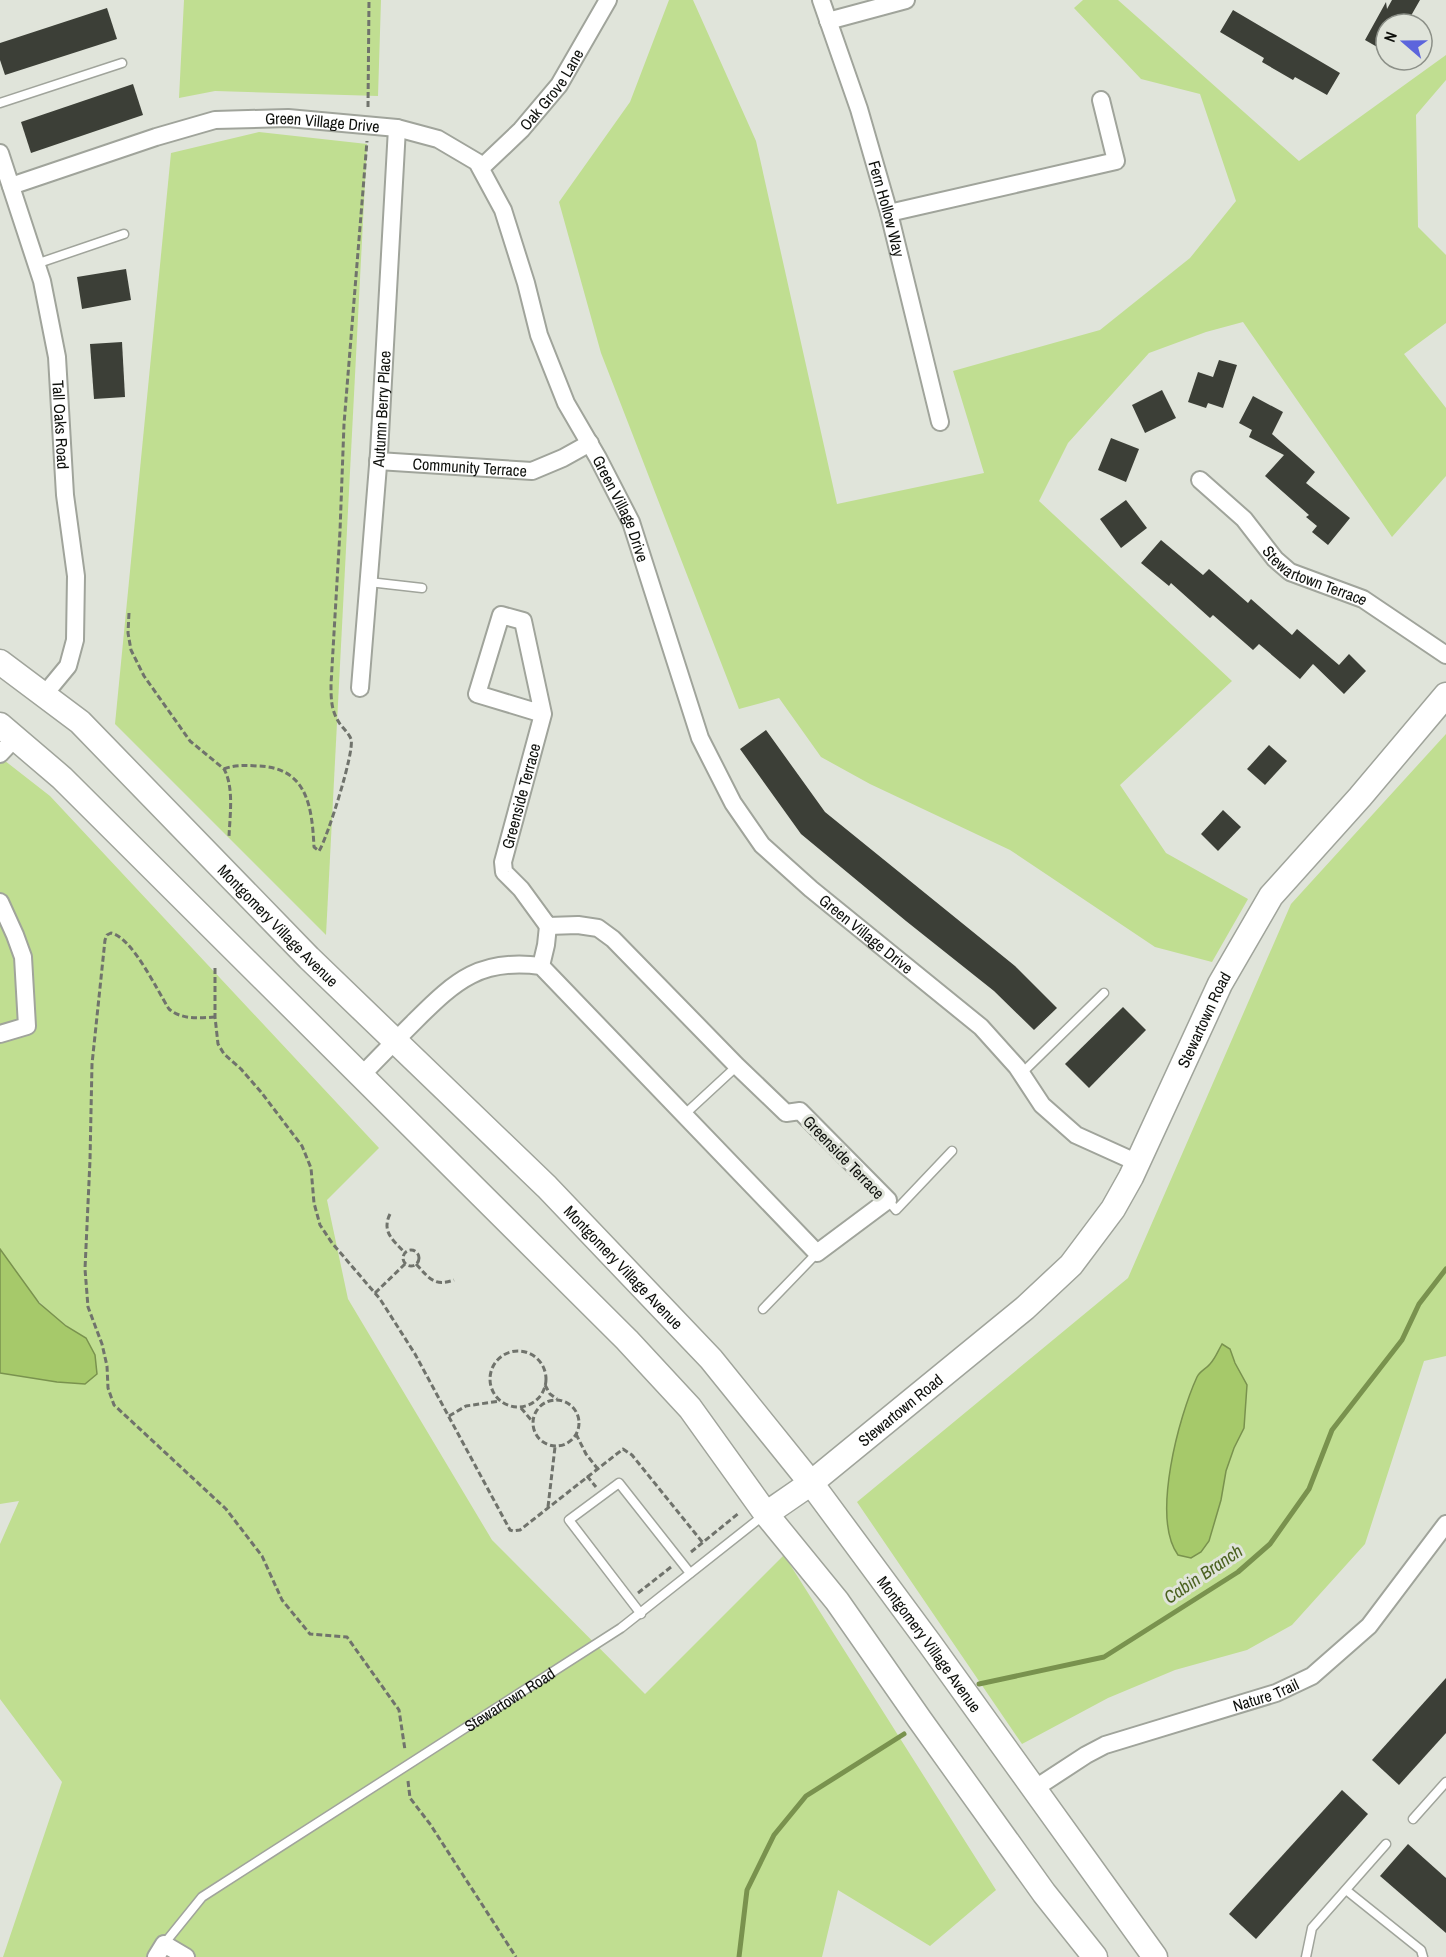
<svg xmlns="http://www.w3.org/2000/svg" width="1446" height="1957" font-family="'Archivo Narrow',sans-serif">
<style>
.green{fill:#c0de91}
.water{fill:#a6c96a;stroke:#79924e;stroke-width:1.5}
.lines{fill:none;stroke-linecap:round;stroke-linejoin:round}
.stream{stroke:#79924e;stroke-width:5}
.building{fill:#3c3f37}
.lane-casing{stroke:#a0a49b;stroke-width:11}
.street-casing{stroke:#a0a49b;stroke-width:20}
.secondary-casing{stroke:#a0a49b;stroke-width:27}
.path{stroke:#70736c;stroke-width:3;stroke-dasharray:6 3;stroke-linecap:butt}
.lane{stroke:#fff;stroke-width:8}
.street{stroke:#fff;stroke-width:16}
.secondary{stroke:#fff;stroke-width:24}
.labels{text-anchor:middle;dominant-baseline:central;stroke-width:6;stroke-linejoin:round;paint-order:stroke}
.street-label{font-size:16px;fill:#0f110d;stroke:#e0e4da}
.water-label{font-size:18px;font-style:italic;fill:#4a611f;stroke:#e0e4da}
</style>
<rect width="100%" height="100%" fill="#e0e4da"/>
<!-- green -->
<g class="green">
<path d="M 184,0 L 381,0 L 378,96 L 215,91 L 179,98 Z"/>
<path d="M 669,0 L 693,0 L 756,141 L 837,504 L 984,473 L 953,371 L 1100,330 L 1190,258 L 1236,201 L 1200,94 L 1141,79 L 1074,8 L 1083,0 L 1118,0 L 1299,161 L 1446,55 L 1446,80 L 1416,115 L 1418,227 L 1446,255 L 1446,323 L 1404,354 L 1446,408 L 1446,476 L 1392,537 L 1243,322 L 1206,332 L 1149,353 L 1068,443 L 1039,501 L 1232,681 L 1120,785 L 1166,853 L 1248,899 L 1212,962 L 1155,947 L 1010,850 L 870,784 L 821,757 L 779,698 L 739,709 L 601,353 L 559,202 L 630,102 Z"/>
<path d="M 259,132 L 367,144 L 326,935 L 115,724 L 171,153 Z"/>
<path d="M 1446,734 L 1446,1356 L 1424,1361 L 1365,1544 L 1292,1625 L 1247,1650 L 1175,1670 L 1108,1698 L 1022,1744 L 857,1502 L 1128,1278 L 1291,904 Z"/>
<path d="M 0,757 L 50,796 L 379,1148 L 327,1200 L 348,1299 L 492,1540 L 645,1694 L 784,1555 L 996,1890 L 930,1946 L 838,1890 L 822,1957 L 3,1957 L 62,1782 L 0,1699 L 0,1544 L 19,1501 L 0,1504 L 0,1373 L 57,1382 L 86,1338 C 44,1314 26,1288 0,1249 Z"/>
</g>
<!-- water -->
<g class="water">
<path d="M 0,1249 L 39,1303 L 66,1326 L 86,1338 L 95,1355 L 97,1374 L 85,1384 L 57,1382 L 0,1373 Z"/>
<path d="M 1222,1344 L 1230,1349 L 1235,1363 L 1247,1385 L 1244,1428 L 1234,1448 L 1226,1471 L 1221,1500 L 1209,1541 L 1201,1552 L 1191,1558 L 1178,1555 C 1151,1518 1179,1416 1197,1377 C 1200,1371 1206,1369 1210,1364 C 1215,1359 1218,1351 1222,1344 Z"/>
</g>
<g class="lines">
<!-- stream -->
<g class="stream">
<path d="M 979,1684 L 1104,1657 L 1238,1572 L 1270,1544 L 1309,1489 L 1332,1430 L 1402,1340 L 1419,1304 L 1446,1269"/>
<path d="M 739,1957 L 747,1890 L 774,1835 L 806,1796 L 904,1734"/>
</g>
</g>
<!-- building -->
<g class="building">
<path d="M 1392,0 L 1420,0 L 1408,21 L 1415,24 L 1386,24 L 1386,52 L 1365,40 L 1386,2 L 1387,9 Z"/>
<path d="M 107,8 L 117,39 L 5,75 L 0,60 L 0,43 Z"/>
<path d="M 1233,10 L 1340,73 L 1327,95 L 1295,77 L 1293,80 L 1262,62 L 1264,58 L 1220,32 Z"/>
<path d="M 133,84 L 143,115 L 31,153 L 21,122 Z"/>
<path d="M 126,269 L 131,300 L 82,309 L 77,277 Z"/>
<path d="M 122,342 L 125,397 L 94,399 L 90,344 Z"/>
<path d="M 1219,360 L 1237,365 L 1223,408 L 1208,403 L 1206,408 L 1188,402 L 1198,372 L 1213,377 Z"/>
<path d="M 1162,390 L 1176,418 L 1145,433 L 1132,405 Z"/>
<path d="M 1253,396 L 1283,412 L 1272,434 L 1315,472 L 1306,483 L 1350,518 L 1328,545 L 1312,532 L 1317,526 L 1306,517 L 1309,515 L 1265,476 L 1284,455 L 1249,437 L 1252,430 L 1239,423 Z"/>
<path d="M 1111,438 L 1139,449 L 1126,482 L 1098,470 Z"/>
<path d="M 1126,500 L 1147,528 L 1121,548 L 1100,519 Z"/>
<path d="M 1161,540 L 1203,575 L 1209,569 L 1248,603 L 1251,599 L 1292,635 L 1297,629 L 1339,665 L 1349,654 L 1366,671 L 1344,694 L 1313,664 L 1300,679 L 1259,644 L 1253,650 L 1213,615 L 1210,618 L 1171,583 L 1169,586 L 1141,563 Z"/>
<path d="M 766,730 L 825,812 L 1015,966 L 1057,1008 L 1034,1030 L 994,991 L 906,921 L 801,834 L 740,749 Z"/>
<path d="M 1269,745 L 1287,761 L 1265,785 L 1247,769 Z"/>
<path d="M 1223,810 L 1241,827 L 1218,851 L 1201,834 Z"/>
<path d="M 1123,1007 L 1146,1030 L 1089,1088 L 1065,1064 Z"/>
<path d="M 1446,1678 L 1446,1733 L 1399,1785 L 1372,1760 Z"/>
<path d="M 1342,1790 L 1368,1814 L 1256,1939 L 1229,1914 Z"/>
<path d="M 1408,1844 L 1446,1878 L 1446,1933 L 1380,1876 Z"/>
</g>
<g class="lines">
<defs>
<g id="lane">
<path d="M 0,103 L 122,63"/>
<path d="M 36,264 L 124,234"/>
<path d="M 369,582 L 422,588"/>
<path d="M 1021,1074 L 1104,993"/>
<path d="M 685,1114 L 737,1066"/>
<path d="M 888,1200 L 896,1210 L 952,1151"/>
<path d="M 763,1309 L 817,1253"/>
<path d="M 641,1614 L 569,1520 L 619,1483 L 690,1573"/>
<path d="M 1413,1819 L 1446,1782"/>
<path d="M 1346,1890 L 1421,1950 L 1423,1957"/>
<path id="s1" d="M 164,1944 L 202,1897 L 621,1628 L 764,1515"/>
<path d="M 1306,1957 L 1312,1928 L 1386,1844"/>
</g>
<g id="street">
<path id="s2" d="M 821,0 L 859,109 L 889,213 L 940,422"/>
<path d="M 828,21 L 906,0"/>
<path id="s3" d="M 0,153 L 42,281 L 57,357 L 65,495 L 76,576 L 75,640 L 68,666 L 44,695"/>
<path id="s4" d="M 481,168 L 521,130 L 559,85 L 608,0"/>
<path id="s5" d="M 11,186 L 156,137 L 215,120 L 288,118 L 397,128 L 438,139 L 477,162 L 503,210 L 526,283 L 539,335 L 566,403 L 598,458 L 631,522 L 700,738 L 733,803 L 762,845 L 811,889 L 981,1027 L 1017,1067 L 1042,1105 L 1076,1135 L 1138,1163"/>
<path d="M 889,213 L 1116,161 L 1101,100"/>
<path id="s6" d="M 378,461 L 532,471 L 563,458 L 590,443"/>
<path id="s7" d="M 1200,480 L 1244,519 L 1275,559 L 1290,572 L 1363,599 L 1446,655"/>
<path id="s8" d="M 360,688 L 379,453 L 397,128"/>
<path d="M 0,754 L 15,738"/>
<path d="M 0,902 L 15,935 L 23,957 L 27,1026 L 0,1034"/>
<path d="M 541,966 L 546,945 L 548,926"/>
<path id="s9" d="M 361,1076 C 379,1057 398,1038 416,1020 C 456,980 481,958 541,966 L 817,1253 L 888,1200 L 800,1111 L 786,1113 L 737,1066 L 613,939 L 598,928 L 578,925 L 548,926 L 521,889 L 504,872 L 503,862 L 543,714 L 477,694 L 501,615 L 523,621 L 543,714"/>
<path id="s10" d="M 1034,1789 L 1086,1755 L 1105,1745 L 1276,1693 L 1312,1676 L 1369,1626 L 1446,1524"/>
<path d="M 156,1957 L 164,1944 L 186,1957"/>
</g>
<g id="secondary">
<path id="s11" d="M 0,662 L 80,722 L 309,958 L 547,1187 L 711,1359 L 811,1483 L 930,1644 L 1155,1957"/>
<path d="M 0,725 L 62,778 L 627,1340 L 690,1408 L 766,1514 L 837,1601 L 920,1720 L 1044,1893 L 1095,1957"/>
<path id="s12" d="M 766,1514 L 811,1483 L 1025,1308 L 1071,1265 L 1113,1209 L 1131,1177 L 1220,984 L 1271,896 L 1360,797 L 1446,695"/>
</g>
</defs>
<!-- lane casing -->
<use href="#lane" class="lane-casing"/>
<!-- street casing -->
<use href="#street" class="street-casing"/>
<!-- secondary casing -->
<use href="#secondary" class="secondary-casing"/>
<!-- path -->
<g class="path">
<path d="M 368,107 L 369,0"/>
<path d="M 129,613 L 128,633 L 131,650 L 144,676 L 190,741 L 224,769 C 234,787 230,815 229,836"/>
<path d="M 224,769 C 234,765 245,765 257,766 C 307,767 312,806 314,847 L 319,851 C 327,839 355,751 351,739 C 349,734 344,729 340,724 C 331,711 331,699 331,684 L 340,531 L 344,424 L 367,141"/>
<path d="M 215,968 L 215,1017 L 218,1044 L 224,1054 L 241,1069 L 261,1092 L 302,1146 L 311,1168 L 314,1203 L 320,1225 L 332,1243 L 380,1299 L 415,1354 L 510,1530 L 513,1531 L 520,1530 L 623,1449 L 632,1455 L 703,1543"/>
<path d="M 215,1017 C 199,1018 182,1020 169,1009 C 157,990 132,937 111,933 L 107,935 L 105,940 L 92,1064 L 90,1160 L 85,1269 L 88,1307 L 102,1344 L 107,1366 L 108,1388 L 114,1405 L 226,1509 L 262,1556 L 282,1600 L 310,1634 L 347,1637 L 399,1710 L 405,1750"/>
<path d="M 390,1214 C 381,1232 394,1241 405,1253"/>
<circle cx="411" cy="1258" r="8"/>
<path d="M 416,1264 C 429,1278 434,1287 454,1280"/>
<path d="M 375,1293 L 405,1264"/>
<circle cx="518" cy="1379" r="28"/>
<path d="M 545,1385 L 550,1394 L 557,1399"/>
<circle cx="556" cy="1423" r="23"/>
<path d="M 521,1408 L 532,1421"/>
<path d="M 449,1416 L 466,1406 L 500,1401"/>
<path d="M 576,1434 L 586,1454 L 597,1468"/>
<path d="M 587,1476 L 596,1487"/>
<path d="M 548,1507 L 555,1447"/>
<path d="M 691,1552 L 739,1513"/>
<path d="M 638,1593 L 671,1567"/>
<path d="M 408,1781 L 410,1798 L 430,1824 L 516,1957"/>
</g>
<!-- lane -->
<use href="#lane" class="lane"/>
<!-- street -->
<use href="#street" class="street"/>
<!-- secondary -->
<use href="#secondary" class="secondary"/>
</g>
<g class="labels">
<!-- street labels -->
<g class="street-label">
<text stroke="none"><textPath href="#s4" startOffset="106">Oak Grove Lane</textPath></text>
<text stroke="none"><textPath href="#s5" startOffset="322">Green Village Drive</textPath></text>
<text stroke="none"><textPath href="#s2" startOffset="219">Fern Hollow Way</textPath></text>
<text stroke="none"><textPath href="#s8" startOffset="280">Autumn Berry Place</textPath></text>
<text stroke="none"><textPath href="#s3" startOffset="280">Tall Oaks Road</textPath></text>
<text stroke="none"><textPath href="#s6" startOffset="92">Community Terrace</textPath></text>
<text stroke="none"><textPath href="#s5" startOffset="862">Green Village Drive</textPath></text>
<text stroke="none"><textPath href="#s7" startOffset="153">Stewartown Terrace</textPath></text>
<text stroke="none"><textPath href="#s9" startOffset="1310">Greenside Terrace</textPath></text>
<text stroke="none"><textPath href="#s11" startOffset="384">Montgomery Village Avenue</textPath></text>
<text stroke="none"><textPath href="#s5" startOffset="1366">Green Village Drive</textPath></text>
<text stroke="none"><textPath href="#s12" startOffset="674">Stewartown Road</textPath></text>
<text transform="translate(844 1157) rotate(46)">Greenside Terrace</text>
<text stroke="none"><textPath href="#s11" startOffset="870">Montgomery Village Avenue</textPath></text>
<text stroke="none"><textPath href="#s12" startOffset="170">Stewartown Road</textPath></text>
<text stroke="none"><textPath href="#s11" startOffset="1356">Montgomery Village Avenue</textPath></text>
<text stroke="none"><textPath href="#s10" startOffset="252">Nature Trail</textPath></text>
<text stroke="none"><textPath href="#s1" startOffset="426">Stewartown Road</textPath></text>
</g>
<!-- water labels -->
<g class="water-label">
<text transform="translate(1203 1574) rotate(-34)">Cabin Branch</text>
</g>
</g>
<!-- north arrow -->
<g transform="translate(1404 42) rotate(290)"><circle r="28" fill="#e0e4da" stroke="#8c9088" stroke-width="1.5"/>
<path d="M0-4.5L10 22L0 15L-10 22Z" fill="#5c65dc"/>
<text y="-9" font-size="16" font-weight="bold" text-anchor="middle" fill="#0f110d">N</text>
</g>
</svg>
